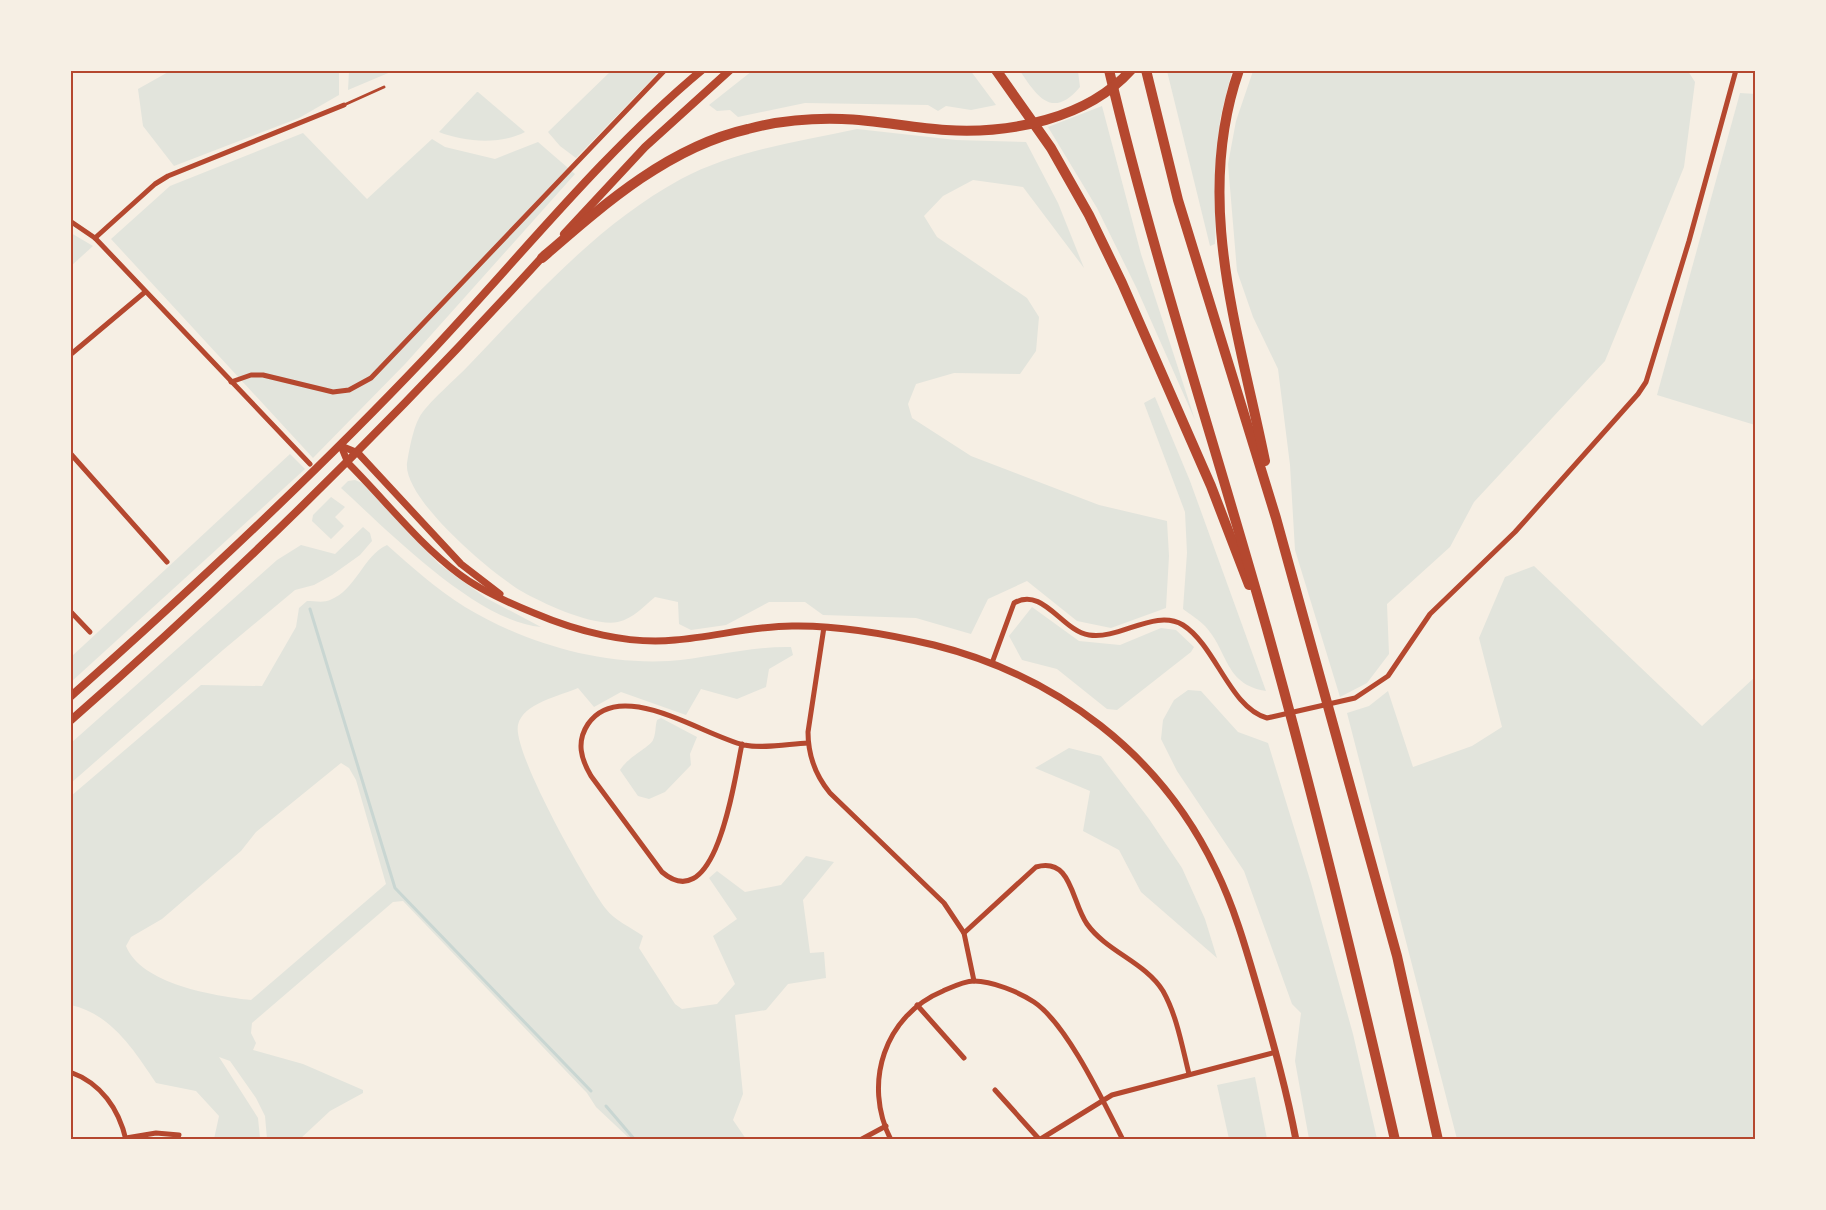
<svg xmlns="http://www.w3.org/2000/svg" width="1826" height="1210" font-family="'Work Sans',sans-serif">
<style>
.green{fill:#e2e4dc;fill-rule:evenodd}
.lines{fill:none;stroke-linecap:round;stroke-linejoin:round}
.stream{stroke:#c9d6d2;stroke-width:3}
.service{stroke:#b5482f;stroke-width:3}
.minor{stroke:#b5482f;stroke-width:5}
.tertiary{stroke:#b5482f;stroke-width:7}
.primary{stroke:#b5482f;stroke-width:8}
.motorway{stroke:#b5482f;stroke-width:10}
.neatline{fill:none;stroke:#b5482f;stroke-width:2}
</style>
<rect width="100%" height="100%" fill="#f6efe4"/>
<!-- green -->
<g class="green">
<path d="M 970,70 L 996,105 L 971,110 L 946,106 L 938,111 L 928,105 L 805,103 L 738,117 L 730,110 L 717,111 L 709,105 L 752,71 Z"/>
<path d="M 170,71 L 339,71 L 339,95 L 299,118 L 174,166 L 143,126 L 138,89 Z"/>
<path d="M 349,71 L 349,70 L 393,71 L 348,90 Z"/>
<path d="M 611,71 L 660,71 L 576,158 L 560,146 L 548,132 Z"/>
<path d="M 1020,71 L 1078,71 L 1080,87 C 1052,120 1037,96 1020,71 Z"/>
<path d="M 1167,71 L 1232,71 L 1220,119 L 1215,244 L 1210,246 Z"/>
<path d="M 1688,71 L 1695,82 L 1684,167 L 1605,361 L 1474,502 L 1450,547 L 1387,604 L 1389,654 L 1367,683 L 1340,697 L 1295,550 L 1290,465 L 1278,369 L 1253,317 L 1237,271 L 1228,164 L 1236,121 L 1253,71 Z"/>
<path d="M 477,92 L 478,92 L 525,132 C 500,145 464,142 439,132 Z"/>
<path d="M 1740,93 L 1756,94 L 1755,425 L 1657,395 Z"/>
<path d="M 1102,106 L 1141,254 L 1195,420 L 1137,289 L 1097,208 L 1048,127 Z"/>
<path d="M 857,129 L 956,140 L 1026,142 L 1058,203 L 1084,268 L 1023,187 L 973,180 L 943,196 L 924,216 L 937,237 L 1027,298 L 1039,317 L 1036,351 L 1020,374 L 954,373 L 916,384 L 908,404 L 912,418 L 971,456 L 1099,505 L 1167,521 L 1169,556 L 1166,608 L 1111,628 L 1077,621 L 1027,581 L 988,599 L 971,634 L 916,618 L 823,615 L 805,602 L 769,602 L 726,625 L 691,630 L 679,624 L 678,602 L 655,597 C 643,607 634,618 618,622 C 594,627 544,604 523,592 C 493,575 403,499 407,463 C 409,450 413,429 419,418 C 426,404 457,378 469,365 C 534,297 597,225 681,179 C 736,150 797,142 857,129 Z"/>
<path d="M 303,133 L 367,199 L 432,139 L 445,147 L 495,159 L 538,142 L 575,174 L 406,363 L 313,458 L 111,239 L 170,186 Z"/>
<path d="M 71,233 L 93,246 L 71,266 Z"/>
<path d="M 1155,397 L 1190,481 L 1266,691 C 1224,684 1229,652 1205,626 C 1199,620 1190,614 1183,609 L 1187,553 L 1185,512 L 1144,403 Z"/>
<path d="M 290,454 L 305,469 L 71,682 L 71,657 Z"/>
<path d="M 355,480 L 362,483 L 439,564 L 486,598 L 541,627 C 477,622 388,531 341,488 L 348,481 Z"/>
<path d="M 331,497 L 345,507 L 335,517 L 344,526 L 331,539 L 312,521 L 313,515 Z"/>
<path d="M 363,527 L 370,533 L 372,541 L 360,555 L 332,575 L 314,585 L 295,590 L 223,650 L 71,783 L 71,743 L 277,560 L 301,545 L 335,554 Z"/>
<path d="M 387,545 C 412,567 436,589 465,607 C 525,643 599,665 669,661 C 709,658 750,646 791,647 L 793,655 L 769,669 L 766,687 L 737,699 L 701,689 L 686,715 L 621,692 L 594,707 L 578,688 C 560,696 523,703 518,725 C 512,752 587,884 606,909 C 614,920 632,928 643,936 L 639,948 L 675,1004 L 682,1009 L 717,1004 L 735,984 L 713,936 L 737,919 L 709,878 L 717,871 L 745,892 L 781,885 L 806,856 L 834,862 L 803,900 L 810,953 L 824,952 L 826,978 L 788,984 L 766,1010 L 735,1015 L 743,1094 L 733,1120 L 746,1139 L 630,1139 L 596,1107 L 587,1093 L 403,901 L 393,902 L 252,1023 L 251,1033 L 256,1043 L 253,1050 L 303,1064 L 363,1090 L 363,1093 L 330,1111 L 300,1139 L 267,1139 L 265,1116 L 256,1098 L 230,1061 L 219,1057 L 258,1118 L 260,1138 L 214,1139 L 219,1116 L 196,1091 L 156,1083 C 134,1050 111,1014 71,1005 L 71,796 L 201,685 L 262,686 L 296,627 L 299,608 L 307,601 C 314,601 324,603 330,600 C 356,590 363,556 387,545 ZM 341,763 L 349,768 L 356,780 L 386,884 L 251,1000 C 214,996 141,984 126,946 L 131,937 L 162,919 L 241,851 L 256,832 Z"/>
<path d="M 1534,566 L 1702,726 L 1755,677 L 1755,1139 L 1457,1139 L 1347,713 L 1369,706 L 1388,691 L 1413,767 L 1472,746 L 1502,727 L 1479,638 L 1505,577 Z"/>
<path d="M 1032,607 L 1079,641 L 1120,645 L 1161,628 L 1176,630 L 1194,647 L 1191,652 L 1117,710 L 1107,709 L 1057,669 L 1022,660 L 1009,636 Z"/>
<path d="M 1188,690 L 1201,691 L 1238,732 L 1268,743 L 1311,883 L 1353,1034 L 1377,1139 L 1309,1139 L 1295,1061 L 1301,1013 L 1292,1004 L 1244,871 L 1177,771 L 1161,739 L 1163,720 L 1174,700 Z"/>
<path d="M 661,718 L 697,737 L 690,754 L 691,765 L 665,792 L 649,799 L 638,796 L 620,770 C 629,756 650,747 653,740 C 656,734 655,727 657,720 Z"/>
<path d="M 1069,748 L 1101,756 L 1149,819 L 1182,868 L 1205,919 L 1217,958 L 1141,892 L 1119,850 L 1083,831 L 1090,791 L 1035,768 Z"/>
<path d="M 1255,1077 L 1267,1139 L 1229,1139 L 1217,1085 Z"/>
</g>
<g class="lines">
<!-- stream -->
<g class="stream">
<path d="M 310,609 L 395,888 L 591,1091"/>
<path d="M 606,1106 L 635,1140"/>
</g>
<!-- service -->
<path class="service" d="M 344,105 L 384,87"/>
<!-- minor -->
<g class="minor">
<path d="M 70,221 L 95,238 L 310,464"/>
<path d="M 95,238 L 155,184 L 168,176 L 344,105"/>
<path d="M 70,355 L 145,292"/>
<path d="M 231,382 L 251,375 L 263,375 L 333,392 L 349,390 L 371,378 L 665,70"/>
<path d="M 70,453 L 167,562"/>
<path d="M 70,611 L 90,632"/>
<path d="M 824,627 L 808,732 C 808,754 816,776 830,793 L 944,903 L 964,933 L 974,981"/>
<path d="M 992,663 L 1014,603 C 1043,586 1062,631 1089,635 C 1120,640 1155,608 1183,625 C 1216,646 1230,708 1267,718 L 1355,698 L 1388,676 L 1430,614 L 1515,532 L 1638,394 L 1646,382 L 1689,241 L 1736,70"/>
<path d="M 742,744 C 735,775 717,919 662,872 L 591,776 C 581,759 576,742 588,724 C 620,677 702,735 744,745 C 764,749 788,744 808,743"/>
<path d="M 964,933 L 1036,867 C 1072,857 1071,901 1087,924 C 1107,952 1145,962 1163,991 C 1177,1016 1182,1046 1189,1074"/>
<path d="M 917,1005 L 964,1058"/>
<path d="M 70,1072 C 101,1083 119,1109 126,1140"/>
<path d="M 995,1090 L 1039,1139"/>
<path d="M 126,1138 L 156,1133 L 179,1135"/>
<path d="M 860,1140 L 886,1126"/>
<path d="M 891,1140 C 862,1083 885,1015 943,991 C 952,987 964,981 974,981 C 992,981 1019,992 1034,1002 C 1067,1024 1104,1103 1123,1140"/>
<path d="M 1039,1140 L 1112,1095 L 1276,1052"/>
</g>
<!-- tertiary -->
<g class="tertiary">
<path d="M 341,446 L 348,463 C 385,500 418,543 459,574 C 481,591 509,603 534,613 C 576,631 629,645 675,640 C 714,637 753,626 792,626 C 839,625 888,634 934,645 C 1057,676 1161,754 1216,870 C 1236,911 1248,956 1261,1000 C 1274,1046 1287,1092 1296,1140"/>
<path d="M 341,446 L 358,453 L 461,564 L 500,594"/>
</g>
<!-- primary -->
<g class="primary">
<path d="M 564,234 L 645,147 L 730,70"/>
<path d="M 70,697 C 193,588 312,477 425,358 C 516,262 600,155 702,70"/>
<path d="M 70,721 C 238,574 395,419 545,254"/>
</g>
<!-- motorway -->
<g class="motorway">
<path d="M 996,70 L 1051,148 L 1089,215 L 1122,283 L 1211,486 L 1249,585"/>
<path d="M 1109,70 C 1153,256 1213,438 1265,622 C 1313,793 1355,966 1395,1140"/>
<path d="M 1146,70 L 1178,200 L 1276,518 L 1397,956 L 1438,1140"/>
<path d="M 1239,70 C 1193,201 1239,332 1265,461"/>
<path d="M 542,258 C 602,206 668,147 748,129 C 778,121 811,118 842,119 C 877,120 912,128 946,130 C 1010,134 1087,119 1131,70"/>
</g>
</g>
<!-- border -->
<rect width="1826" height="1210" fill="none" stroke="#f6efe4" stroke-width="144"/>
<rect x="72" y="72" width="1682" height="1066" class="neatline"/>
</svg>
